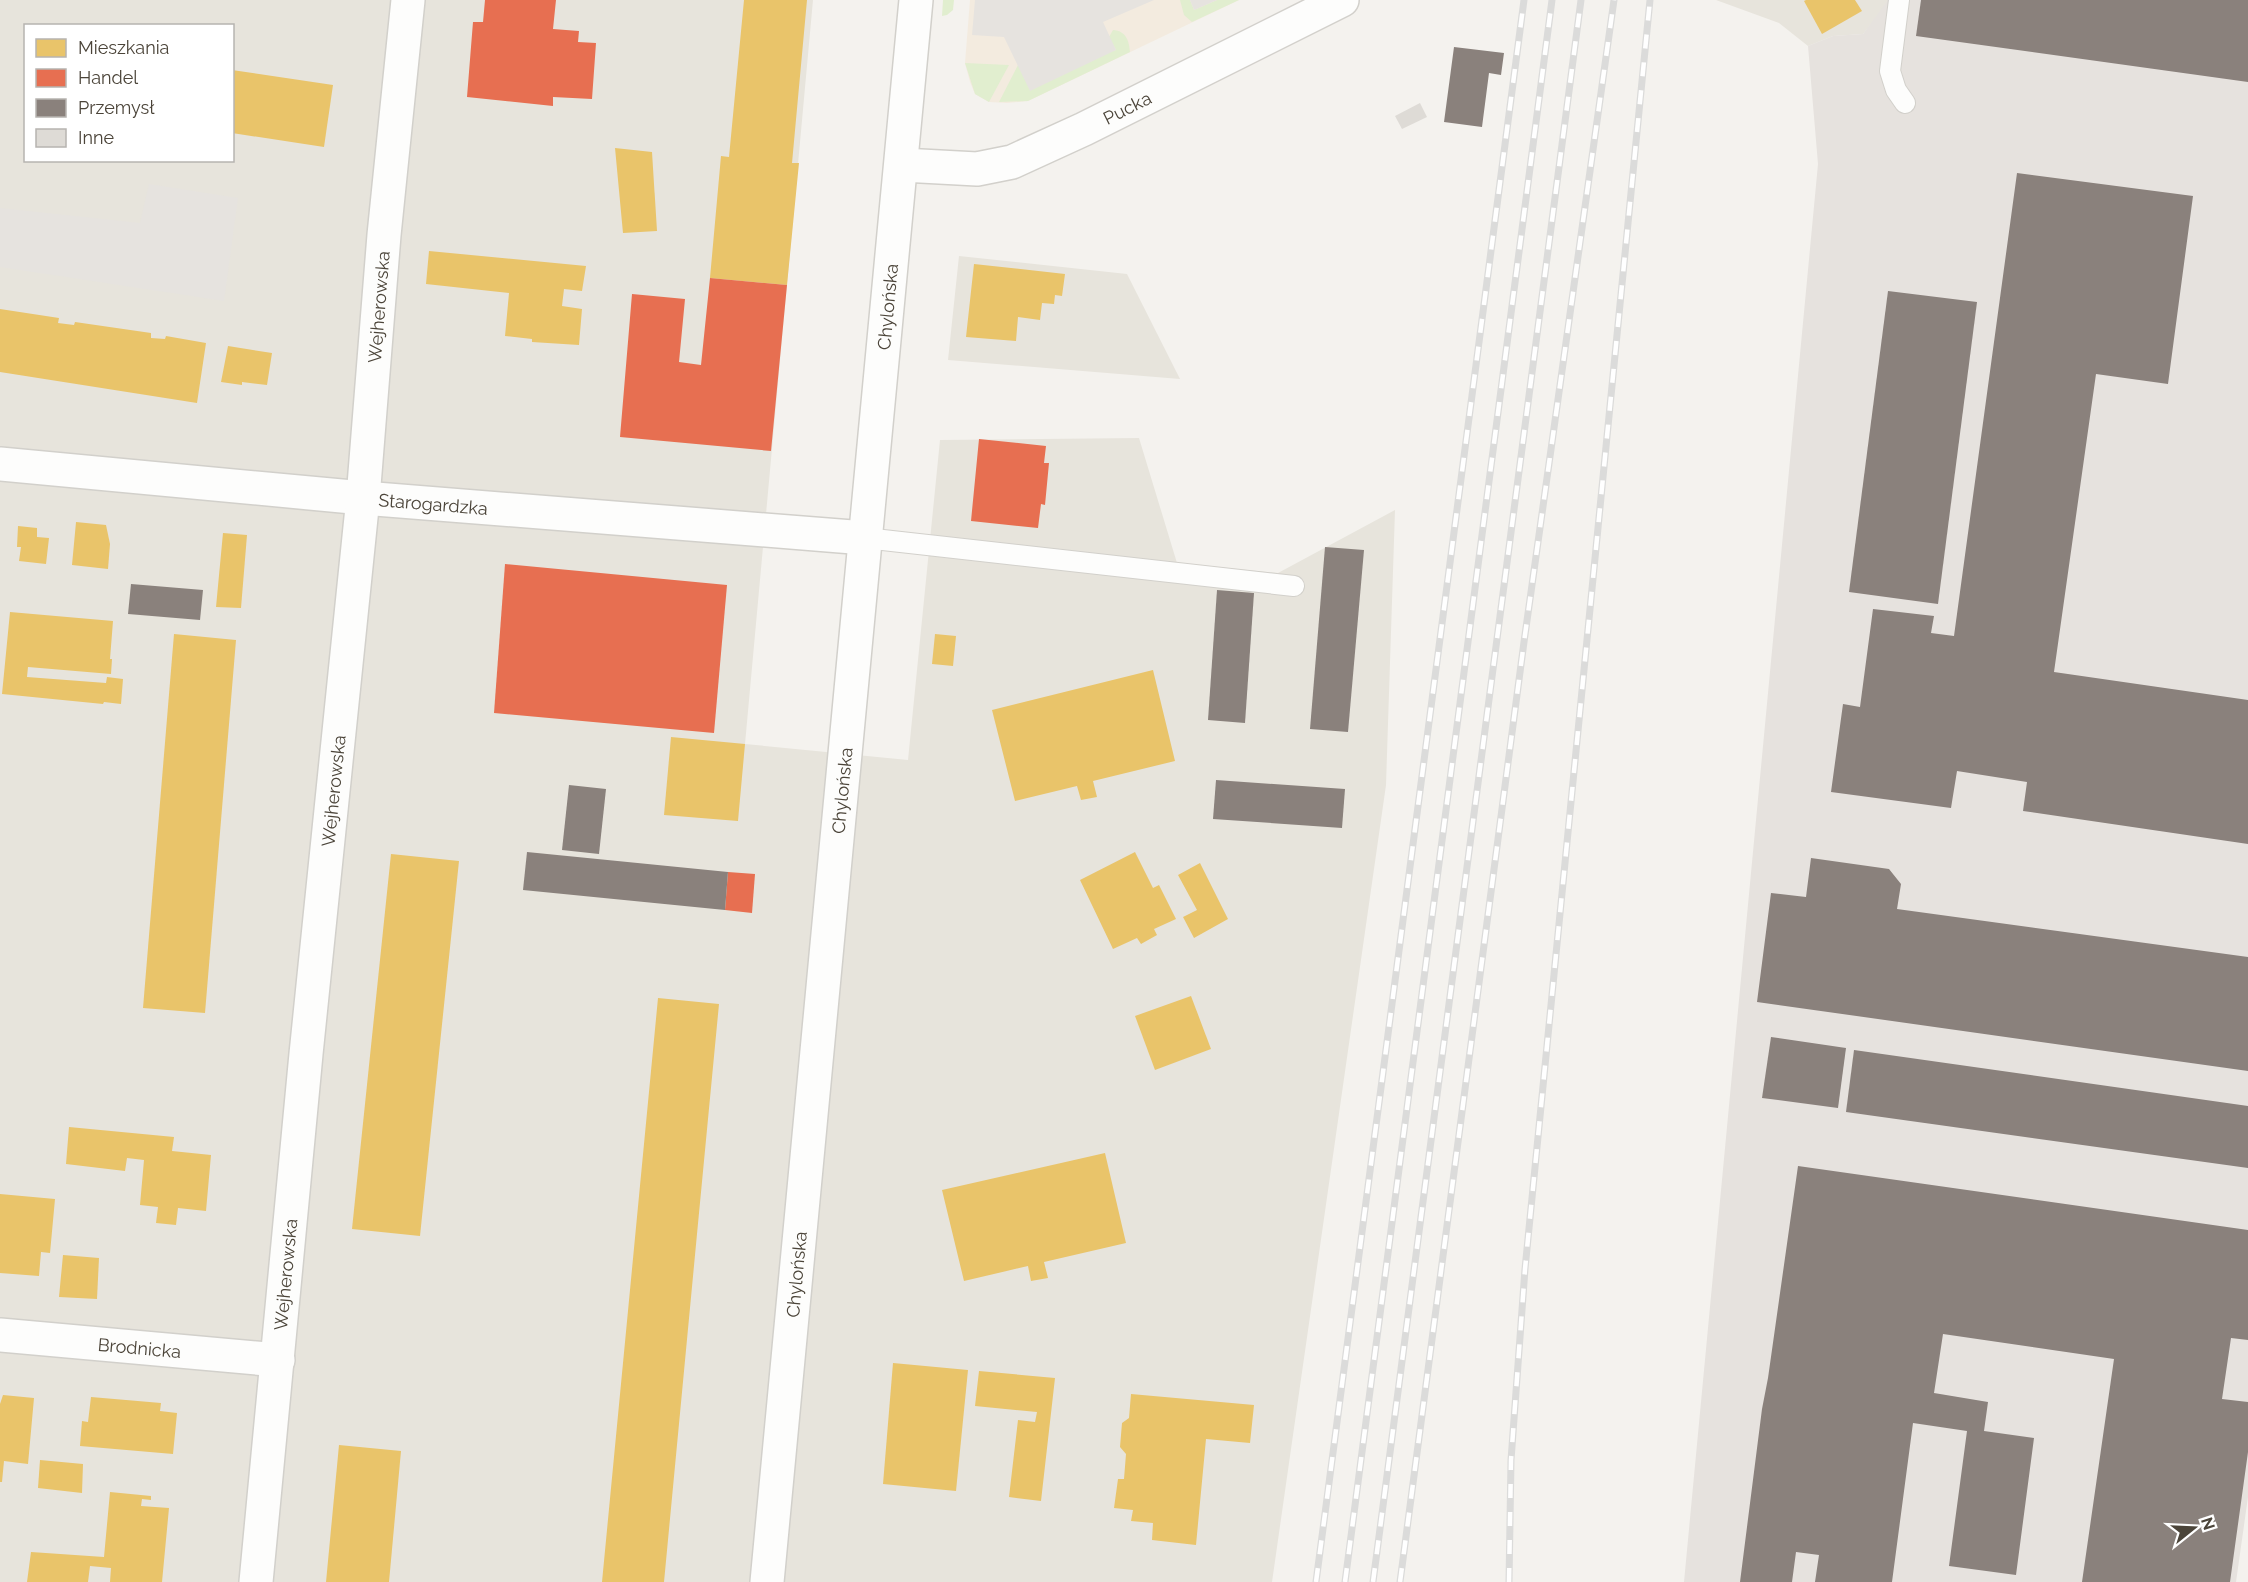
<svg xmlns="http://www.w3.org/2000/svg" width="2248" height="1582" font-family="Raleway,sans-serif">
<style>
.residential{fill:#e7e4dc;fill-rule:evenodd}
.commercial{fill:#f3ebdf}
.industrial{fill:#e6e2de}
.green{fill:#e1eecf}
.parking{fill:#e6e3df}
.homes{fill:#e9c46a}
.shops{fill:#e76f51}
.industry{fill:#8a817c}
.building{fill:#dedbd6}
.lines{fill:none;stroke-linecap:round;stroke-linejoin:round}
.service-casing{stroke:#d2d0cb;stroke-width:22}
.minor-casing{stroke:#d2d0cb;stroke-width:36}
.tertiary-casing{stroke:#d2d0cb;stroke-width:36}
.service{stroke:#fdfdfc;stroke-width:20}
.minor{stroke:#fdfdfc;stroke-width:33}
.tertiary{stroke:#fdfdfc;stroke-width:33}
.rail-casing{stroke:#dbdbda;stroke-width:7}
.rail{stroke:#fff;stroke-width:4.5;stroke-dasharray:14;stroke-linecap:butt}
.labels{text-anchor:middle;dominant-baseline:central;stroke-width:6;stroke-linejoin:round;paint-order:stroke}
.street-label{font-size:18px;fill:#4b4439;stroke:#fff}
</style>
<rect width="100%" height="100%" fill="#f4f2ee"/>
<!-- residential -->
<g class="residential">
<path d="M 0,0 L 813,0 L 745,744 L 908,760 L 940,440 L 1139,438 L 1177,563 L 1278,573 L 1395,510 L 1386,785 L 1272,1582 L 0,1582 ZM 26,26 L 232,26 L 232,160 L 26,160 Z"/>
<path d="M 1716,0 L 1888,0 L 1889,2 L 1863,34 L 1833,36 L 1808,46 L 1779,23 Z"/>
<path d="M 959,256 L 1127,274 L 1180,379 L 948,360 Z"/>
</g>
<!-- commercial -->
<path class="commercial" d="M 970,0 L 1239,0 L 1028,101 L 1007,103 L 989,102 L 975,94 L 970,82 L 965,63 Z"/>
<!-- industrial -->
<path class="industrial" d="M 1888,0 L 2248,0 L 2248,1497 L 2236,1582 L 1684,1582 L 1818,164 L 1808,46 L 1833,36 L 1863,34 Z"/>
<!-- green -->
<g class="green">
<path d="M 943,0 L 954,0 L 953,10 L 947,15 L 942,16 Z"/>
<path d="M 1180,0 L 1190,0 L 1194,10 L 1217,0 L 1239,0 L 1192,22 L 1184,15 Z"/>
<path d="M 1113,30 C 1126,31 1129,40 1130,52 L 1028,101 L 999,102 L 1018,65 L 1116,50 L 1109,37 Z"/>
<path d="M 965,63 L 1009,65 L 989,102 L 975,94 Z"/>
</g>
<!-- parking -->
<g class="parking">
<path d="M 975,0 L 1154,0 L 1103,22 L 1116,50 L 1030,91 L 1004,37 L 972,35 Z"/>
<path d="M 1190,0 L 1217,0 L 1194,10 Z"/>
<path d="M 149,184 L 238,198 L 224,301 L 0,267 L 0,208 L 140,223 Z"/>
</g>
<!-- homes -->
<g class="homes">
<path d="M 744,0 L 807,0 L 792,163 L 799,163 L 787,285 L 710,278 L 721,156 L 729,157 Z"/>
<path d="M 1806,0 L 1855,0 L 1862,11 L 1822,34 L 1804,1 Z"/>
<path d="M 232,70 L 333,85 L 324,147 L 232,133 Z"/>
<path d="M 615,148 L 652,152 L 657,231 L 623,233 Z"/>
<path d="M 429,251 L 586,266 L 582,291 L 564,289 L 562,306 L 582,309 L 579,345 L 532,342 L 532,339 L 505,336 L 509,293 L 426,284 Z"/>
<path d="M 974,264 L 1065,274 L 1062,296 L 1055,295 L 1054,304 L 1042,303 L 1040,320 L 1018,317 L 1016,341 L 966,337 Z"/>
<path d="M 0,309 L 59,318 L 58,323 L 74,325 L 75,322 L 151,333 L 151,338 L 165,339 L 166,336 L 206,343 L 197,403 L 0,372 Z"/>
<path d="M 228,346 L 272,353 L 267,385 L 242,382 L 242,385 L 221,382 Z"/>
<path d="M 76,522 L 106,525 L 110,544 L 108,569 L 72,565 Z"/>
<path d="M 18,526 L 37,528 L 37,537 L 49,538 L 46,564 L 19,561 L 21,547 L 17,547 Z"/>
<path d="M 223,533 L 247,535 L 241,608 L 216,607 Z"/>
<path d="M 10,612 L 113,621 L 110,659 L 112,659 L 111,674 L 28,667 L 27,677 L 106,683 L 107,677 L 123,679 L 121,704 L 104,702 L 103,704 L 2,694 Z"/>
<path d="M 174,634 L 236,640 L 205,1013 L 143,1008 Z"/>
<path d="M 935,634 L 956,636 L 953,666 L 932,664 Z"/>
<path d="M 1153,670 L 1175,761 L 1093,781 L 1097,797 L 1081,800 L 1077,786 L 1015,801 L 992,710 Z"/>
<path d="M 671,737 L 745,744 L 738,821 L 664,815 Z"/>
<path d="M 1135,852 L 1153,888 L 1159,885 L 1176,919 L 1154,929 L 1157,935 L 1141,944 L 1137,938 L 1113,949 L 1080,880 Z"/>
<path d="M 391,854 L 459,861 L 420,1236 L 352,1229 Z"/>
<path d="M 1200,863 L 1228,919 L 1194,938 L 1183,917 L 1197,910 L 1178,875 Z"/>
<path d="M 1191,996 L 1211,1049 L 1155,1070 L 1135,1016 Z"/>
<path d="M 658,998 L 719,1004 L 697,1234 L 664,1582 L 602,1582 Z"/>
<path d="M 69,1127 L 174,1137 L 172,1151 L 211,1155 L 206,1211 L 178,1208 L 176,1225 L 156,1223 L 158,1207 L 140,1205 L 144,1160 L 127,1158 L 125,1171 L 66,1164 Z"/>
<path d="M 1105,1153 L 1126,1243 L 1044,1262 L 1048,1278 L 1031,1281 L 1028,1266 L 964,1281 L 942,1190 Z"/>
<path d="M 0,1194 L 55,1199 L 50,1253 L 41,1252 L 39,1276 L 0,1273 Z"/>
<path d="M 63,1255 L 99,1258 L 97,1299 L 59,1297 Z"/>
<path d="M 893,1363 L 968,1370 L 956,1491 L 883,1484 Z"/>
<path d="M 979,1371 L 1055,1378 L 1041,1501 L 1009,1497 L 1018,1420 L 1035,1422 L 1037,1412 L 975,1406 Z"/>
<path d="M 1131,1394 L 1254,1405 L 1250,1443 L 1206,1439 L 1196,1545 L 1152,1540 L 1153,1523 L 1131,1521 L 1133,1510 L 1114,1508 L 1118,1479 L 1124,1479 L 1126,1454 L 1120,1447 L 1122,1423 L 1129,1418 Z"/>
<path d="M 3,1395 L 34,1398 L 28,1464 L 4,1461 L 2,1482 L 0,1482 L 0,1404 Z"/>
<path d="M 91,1397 L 161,1403 L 160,1411 L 177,1413 L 173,1454 L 80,1446 L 82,1421 L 88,1422 Z"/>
<path d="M 339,1445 L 401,1451 L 389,1582 L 326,1582 Z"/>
<path d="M 40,1460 L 83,1464 L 82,1493 L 38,1488 Z"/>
<path d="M 110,1492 L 151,1496 L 151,1500 L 142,1499 L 141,1506 L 169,1508 L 162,1582 L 110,1582 L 111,1568 L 90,1566 L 88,1582 L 27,1582 L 31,1552 L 104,1557 Z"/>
</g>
<!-- shops -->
<g class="shops">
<path d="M 485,0 L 556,0 L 553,29 L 579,31 L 578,42 L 596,43 L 592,99 L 553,97 L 553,106 L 467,97 L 473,22 L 483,22 Z"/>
<path d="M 710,278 L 787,285 L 771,451 L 620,437 L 632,294 L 685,299 L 679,362 L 701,365 Z"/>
<path d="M 979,439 L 1046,446 L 1044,463 L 1049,463 L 1045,505 L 1041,504 L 1038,528 L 971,521 Z"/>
<path d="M 505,564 L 727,585 L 714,733 L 494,713 Z"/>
<path d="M 728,872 L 755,874 L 752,913 L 725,910 Z"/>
</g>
<!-- industry -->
<g class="industry">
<path d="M 1921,0 L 2248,0 L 2248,82 L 1916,36 Z"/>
<path d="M 1454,47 L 1504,53 L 1501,75 L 1489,73 L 1482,127 L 1444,122 Z"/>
<path d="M 2017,173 L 2193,196 L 2168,384 L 2096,374 L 2054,672 L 2248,700 L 2248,844 L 2023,811 L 2027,782 L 1957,771 L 1951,808 L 1831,792 L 1843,704 L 1860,707 L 1873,609 L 1934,616 L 1931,633 L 1954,636 Z"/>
<path d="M 1888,291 L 1977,302 L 1938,604 L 1849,592 Z"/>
<path d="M 1325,547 L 1364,550 L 1348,732 L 1310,729 Z"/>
<path d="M 131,584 L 203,590 L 200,620 L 128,614 Z"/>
<path d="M 1217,590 L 1254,593 L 1245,723 L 1208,720 Z"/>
<path d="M 1216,780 L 1345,789 L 1342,828 L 1213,819 Z"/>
<path d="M 569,785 L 606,789 L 599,854 L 562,850 Z"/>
<path d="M 527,852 L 728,872 L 725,910 L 523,890 Z"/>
<path d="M 1811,858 L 1889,869 L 1901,884 L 1897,909 L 2248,957 L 2248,1071 L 1757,1002 L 1771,893 L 1806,897 Z"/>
<path d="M 1771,1037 L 1846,1048 L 1838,1108 L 1762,1098 Z"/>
<path d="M 1854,1050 L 2248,1106 L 2248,1168 L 1846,1112 Z"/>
<path d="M 1798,1166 L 2248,1230 L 2248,1340 L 2231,1338 L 2222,1399 L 2248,1402 L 2248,1452 L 2230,1582 L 2082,1582 L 2114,1359 L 1943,1334 L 1934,1393 L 1988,1402 L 1984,1431 L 2034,1438 L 2016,1575 L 1949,1566 L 1967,1431 L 1913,1423 L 1892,1582 L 1815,1582 L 1819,1555 L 1796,1552 L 1792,1582 L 1740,1582 L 1762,1409 L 1768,1378 Z"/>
</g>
<!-- building -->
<path class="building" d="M 1420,103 L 1427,117 L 1402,129 L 1395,116 Z"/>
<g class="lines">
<defs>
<g id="service">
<path d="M 1899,0 L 1890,71 L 1896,90 L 1905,103"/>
<path d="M 865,538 L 1294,586"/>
</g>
<g id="minor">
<path id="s1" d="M 0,464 L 363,498 L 865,538"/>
<path id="s2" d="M 0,1335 L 278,1360"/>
<path id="s3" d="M 256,1582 L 306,1054 L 363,498 L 384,235 L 408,0"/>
</g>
<g id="tertiary">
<path id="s4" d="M 902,165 L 977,169 L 1012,162 L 1084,129 L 1342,0"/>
<path id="s5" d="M 767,1582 L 916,0"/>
</g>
</defs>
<!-- service casing -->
<use href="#service" class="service-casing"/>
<!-- minor casing -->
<use href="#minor" class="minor-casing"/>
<!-- tertiary casing -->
<use href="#tertiary" class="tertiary-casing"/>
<!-- service -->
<use href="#service" class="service"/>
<!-- minor -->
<use href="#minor" class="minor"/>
<!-- tertiary -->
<use href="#tertiary" class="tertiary"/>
<defs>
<g id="rail">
<path d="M 1316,1582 L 1524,0"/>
<path d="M 1345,1582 L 1552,0"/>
<path d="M 1373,1582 L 1581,0"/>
<path d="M 1400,1582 L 1524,642 L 1614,0"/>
<path d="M 1509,1582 L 1511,1460 L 1525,1269 L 1650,0"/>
</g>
</defs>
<!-- rail casing -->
<use href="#rail" class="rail-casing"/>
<!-- rail -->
<use href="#rail" class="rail"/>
</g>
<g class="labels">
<!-- street labels -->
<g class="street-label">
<text stroke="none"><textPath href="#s4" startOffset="238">Pucka</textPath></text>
<text stroke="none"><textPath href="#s3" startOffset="1281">Wejherowska</textPath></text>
<text stroke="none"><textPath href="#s5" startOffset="1281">Chylońska</textPath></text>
<text stroke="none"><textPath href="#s1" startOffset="435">Starogardzka</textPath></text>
<text stroke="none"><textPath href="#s3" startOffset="795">Wejherowska</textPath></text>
<text stroke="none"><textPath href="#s5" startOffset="795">Chylońska</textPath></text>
<text stroke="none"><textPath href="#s3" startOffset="309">Wejherowska</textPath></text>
<text stroke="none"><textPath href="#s5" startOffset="309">Chylońska</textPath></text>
<text stroke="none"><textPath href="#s2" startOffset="140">Brodnicka</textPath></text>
</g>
</g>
<!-- legend -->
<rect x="24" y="24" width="210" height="138" fill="#ffffff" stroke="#b7b4b0" stroke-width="1.5"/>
<rect x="36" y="39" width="30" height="18" fill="#e9c46a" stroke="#b7b4b0" stroke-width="1.5"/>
<text x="78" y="54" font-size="18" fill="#4b4439">Mieszkania</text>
<rect x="36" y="69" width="30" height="18" fill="#e76f51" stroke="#b7b4b0" stroke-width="1.5"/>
<text x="78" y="84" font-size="18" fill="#4b4439">Handel</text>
<rect x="36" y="99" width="30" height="18" fill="#8a817c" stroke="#b7b4b0" stroke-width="1.5"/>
<text x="78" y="114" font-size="18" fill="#4b4439">Przemysł</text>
<rect x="36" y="129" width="30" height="18" fill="#dedbd6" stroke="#b7b4b0" stroke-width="1.5"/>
<text x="78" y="144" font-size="18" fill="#4b4439">Inne</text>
<!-- north arrow -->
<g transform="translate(2194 1528) rotate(72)" stroke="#ffffff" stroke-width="4.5" paint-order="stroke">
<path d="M0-4.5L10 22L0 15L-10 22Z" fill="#4b4439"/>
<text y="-9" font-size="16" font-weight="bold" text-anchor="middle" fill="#4b4439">N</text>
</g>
</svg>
